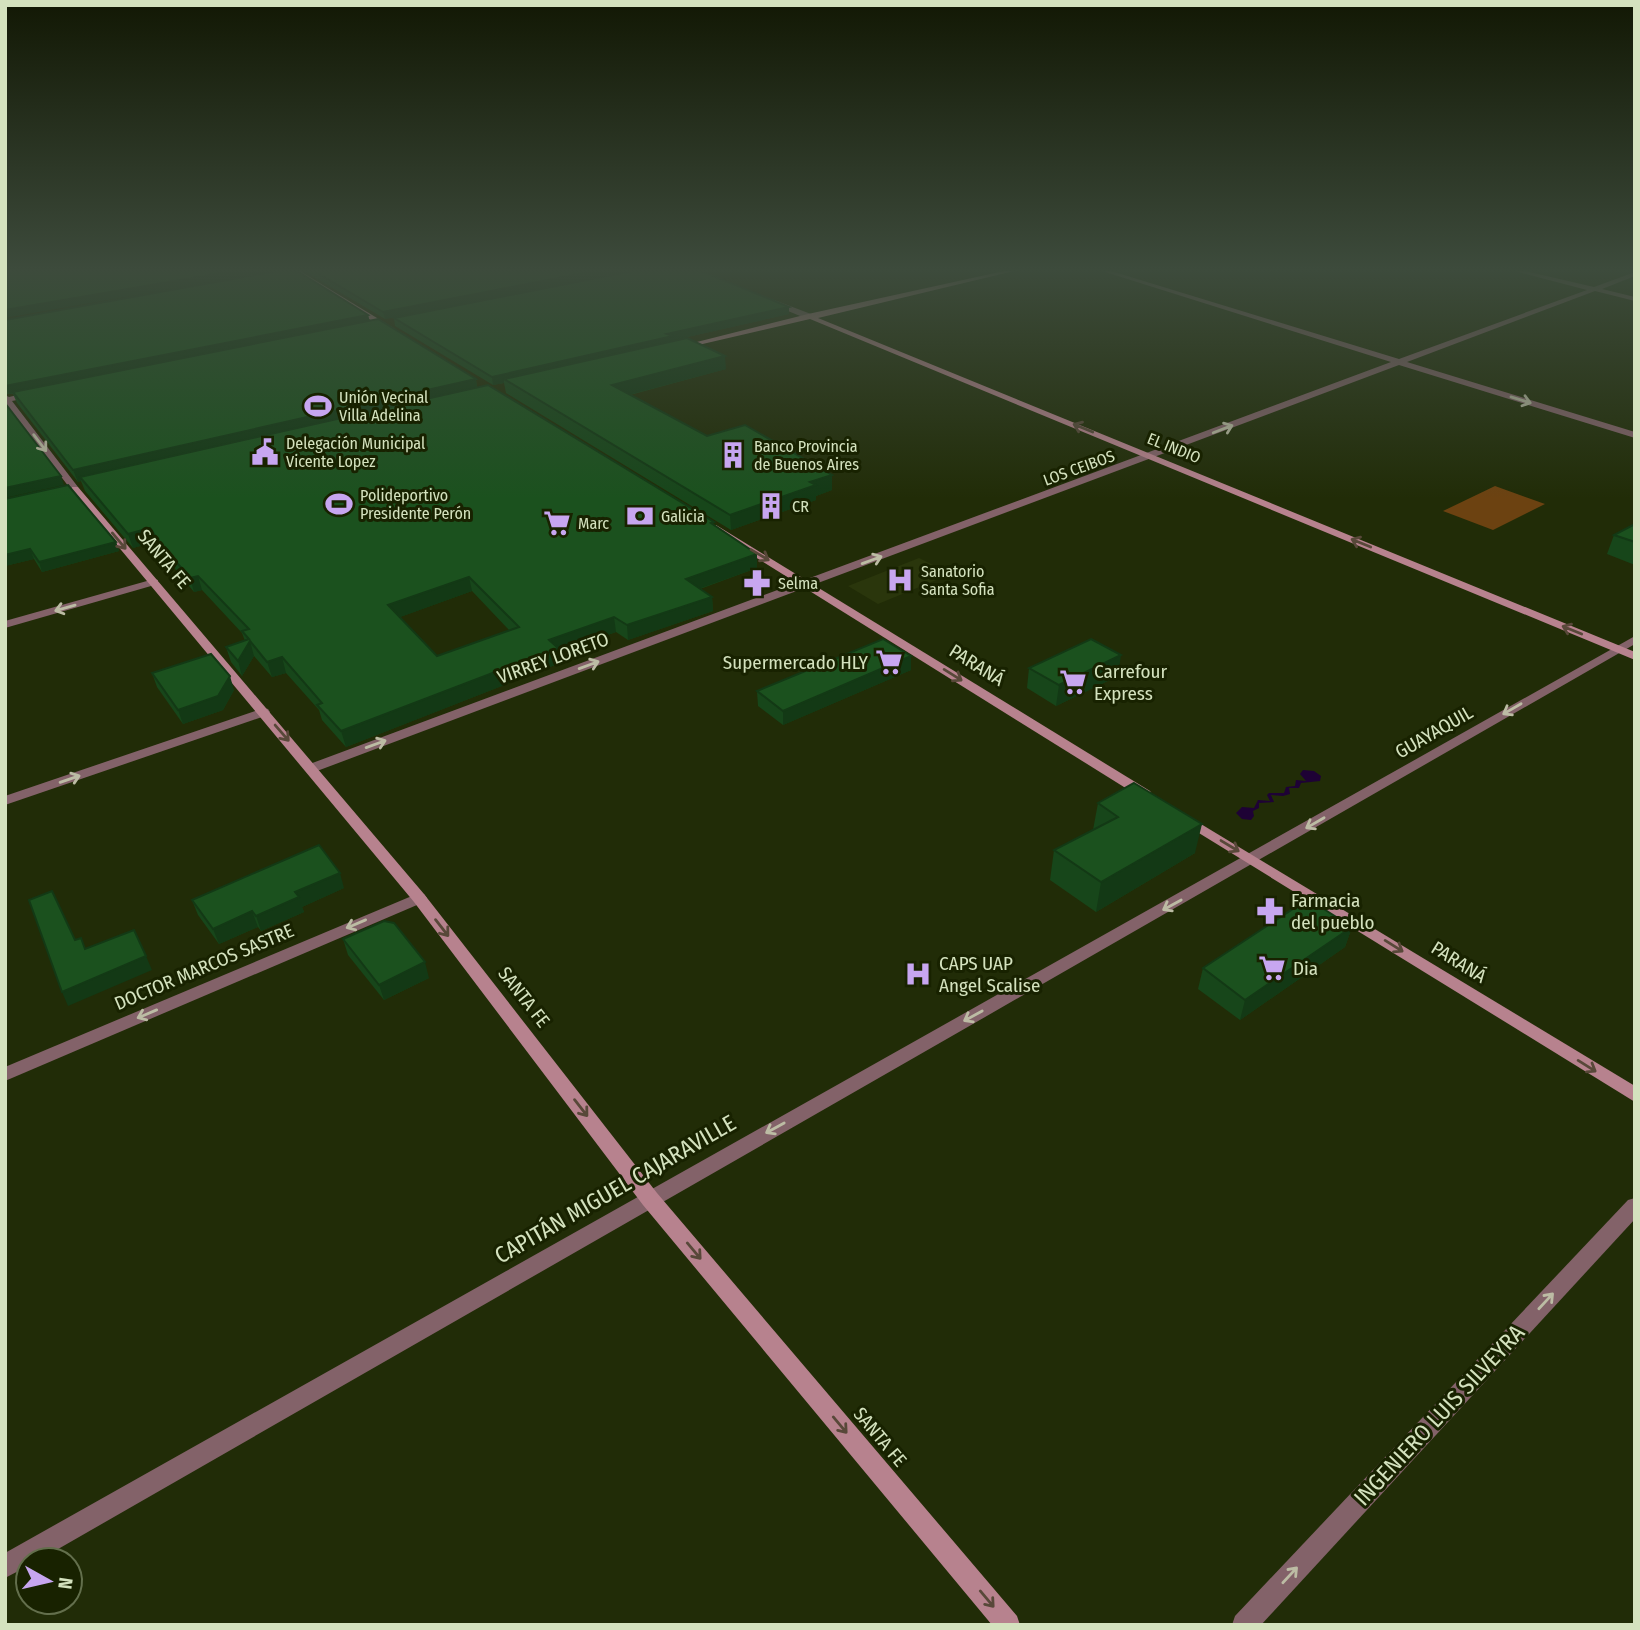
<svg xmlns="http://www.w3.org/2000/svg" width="1640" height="1630" font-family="'Fira Sans Condensed',sans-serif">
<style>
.built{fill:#2a360c}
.green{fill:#6c4211}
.water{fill:#1e0235}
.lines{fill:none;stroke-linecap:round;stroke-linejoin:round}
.street{fill:#836269;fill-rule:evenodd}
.secondary{fill:#b7828e;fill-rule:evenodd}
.wall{fill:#17461a;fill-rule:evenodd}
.shaded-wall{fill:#133915}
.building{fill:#1b511e;stroke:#133915;stroke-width:2;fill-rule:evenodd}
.oneway{stroke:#bcbca4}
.oneway2{stroke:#584839}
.labels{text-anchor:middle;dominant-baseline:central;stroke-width:6;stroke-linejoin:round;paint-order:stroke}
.far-poi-label{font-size:16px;fill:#d4e2be;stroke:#182200;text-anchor:start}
.far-street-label{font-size:16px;fill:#d4e2be;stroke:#182200}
.street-label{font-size:19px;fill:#d4e2be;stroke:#182200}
.poi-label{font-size:19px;fill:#d4e2be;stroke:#182200;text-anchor:start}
.near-street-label{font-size:23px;fill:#d4e2be;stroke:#182200}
</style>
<rect width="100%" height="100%" fill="#212c07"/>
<!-- built -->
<path class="built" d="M 919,558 L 951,574 L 878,604 L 848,586 Z"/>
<!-- green -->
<path class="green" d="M 1495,486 L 1545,504 L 1493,530 L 1443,511 Z"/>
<!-- water -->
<path class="water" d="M 1303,770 L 1314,771 L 1321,776 L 1320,781 L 1301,783 L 1299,788 L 1289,788 L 1290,794 L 1283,796 L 1271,795 L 1274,802 L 1259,803 L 1259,808 L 1253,811 L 1254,816 L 1251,820 L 1242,819 L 1236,813 L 1242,807 L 1254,808 L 1258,800 L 1270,801 L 1267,795 L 1269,793 L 1284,793 L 1286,787 L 1295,786 L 1296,780 L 1306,781 L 1300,774 Z"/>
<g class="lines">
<!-- street -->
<g class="street">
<path d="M 1102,271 L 1111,271 L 1399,359 L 1587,290 L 1515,271 L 1525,271 L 1594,287 L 1635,272 L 1635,276 L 1602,289 L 1635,297 L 1635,301 L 1595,291 L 1407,362 L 1635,432 L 1635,438 L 1399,365 L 317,771 L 312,772 L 305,768 L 307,765 L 1391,362 Z"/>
<path d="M 774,300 L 811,314 L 812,316 L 805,318 L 771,304 Z"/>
<path d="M 34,391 L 37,392 L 37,396 L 12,401 L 78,487 L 78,491 L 72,491 L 5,403 L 5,395 L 9,397 Z"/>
<path d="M 154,579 L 158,580 L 158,584 L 5,628 L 5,621 Z"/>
<path d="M 1635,636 L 1635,644 L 39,1560 L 28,1560 L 28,1566 L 5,1578 L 5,1553 Z"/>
<path d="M 264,708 L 268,709 L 270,712 L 268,715 L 5,805 L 5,796 Z"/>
<path d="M 419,893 L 424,894 L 427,898 L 424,902 L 5,1081 L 5,1067 Z"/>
<path d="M 1635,1198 L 1635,1219 L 1261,1625 L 1232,1625 L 1235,1616 L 1628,1200 Z"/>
</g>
<!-- secondary -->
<g class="secondary">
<path d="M 293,271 L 300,271 L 395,329 L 388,331 Z"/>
<path d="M 1004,271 L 1014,271 L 818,318 L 1635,652 L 1635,660 L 810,319 L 681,349 L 677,347 L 808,314 Z"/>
<path d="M 72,487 L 78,487 L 424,894 L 657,1193 L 1017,1616 L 1020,1625 L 992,1625 L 643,1205 L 414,902 L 72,491 Z"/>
<path d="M 716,525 L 1150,791 L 1152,794 L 1145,798 L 1140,797 L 712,530 L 711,528 Z"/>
<path d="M 1186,815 L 1635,1086 L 1635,1102 L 1181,822 L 1179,819 Z"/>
</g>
</g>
<!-- wall -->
<g class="wall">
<path d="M 304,271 L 630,271 L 385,319 Z"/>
<path d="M 789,307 L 789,314 L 674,340 L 726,369 L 630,395 L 707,436 L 832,475 L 832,490 L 816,496 L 816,500 L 731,530 L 506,393 L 504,383 L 493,385 L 395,326 L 394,318 Z"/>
<path d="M 368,315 L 369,321 L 476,379 L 477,387 L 714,525 L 757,554 L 757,568 L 700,589 L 712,597 L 713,611 L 628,640 L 616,632 L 559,652 L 560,663 L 346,747 L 322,720 L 319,710 L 286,673 L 272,677 L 254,656 L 242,676 L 231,662 L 226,647 L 245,641 L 242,633 L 202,590 L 194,592 L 171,564 L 168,565 L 154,542 L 133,548 L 85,491 L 81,481 L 78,482 L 17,403 L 13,394 L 5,394 L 5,320 ZM 472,591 L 509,630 L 437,656 L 400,617 Z"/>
<path d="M 5,499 L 116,542 L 119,551 L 42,572 L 34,559 L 5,566 Z"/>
<path d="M 1635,524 L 1635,565 L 1607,554 L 1614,535 Z"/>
<path d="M 911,656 L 911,670 L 783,725 L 758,706 L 757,691 Z"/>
<path d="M 1029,668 L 1118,676 L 1056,706 L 1027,688 Z"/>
<path d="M 152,673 L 234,690 L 223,710 L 183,724 L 157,687 Z"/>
<path d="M 1098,803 L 1195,853 L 1096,912 L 1050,880 L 1054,850 L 1093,830 Z"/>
<path d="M 344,888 L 302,907 L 304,912 L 261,931 L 258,927 L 219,944 L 198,915 L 192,900 Z"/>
<path d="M 1352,927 L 1345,947 L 1240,1020 L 1198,989 L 1203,968 Z"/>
<path d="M 343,939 L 429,978 L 384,1000 L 348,955 Z"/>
</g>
<!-- shaded-wall -->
<g class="shaded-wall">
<path d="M 233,271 L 274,271 L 5,318 L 5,310 Z"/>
<path d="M 594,271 L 630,271 L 385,319 L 383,312 Z"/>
<path d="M 789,307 L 789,314 L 674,340 L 674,344 L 504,379 L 504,383 L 493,385 L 492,377 L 667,334 Z"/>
<path d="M 368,315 L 370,322 L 9,394 L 6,386 Z"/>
<path d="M 725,356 L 726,369 L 613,399 L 612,385 Z"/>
<path d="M 476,379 L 477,390 L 80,477 L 81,481 L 78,482 L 73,470 Z"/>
<path d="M 832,475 L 832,490 L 816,496 L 816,500 L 731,530 L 730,515 L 810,482 Z"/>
<path d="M 61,476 L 64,485 L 5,498 L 5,488 Z"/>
<path d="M 150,528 L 154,542 L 133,548 L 128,534 Z"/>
<path d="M 116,542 L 119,551 L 42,572 L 39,562 Z"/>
<path d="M 30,549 L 34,559 L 5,566 L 5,555 Z"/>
<path d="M 164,550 L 166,550 L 171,564 L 168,565 Z"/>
<path d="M 757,554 L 757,568 L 687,593 L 686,579 Z"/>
<path d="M 198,576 L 202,590 L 194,592 L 190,578 Z"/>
<path d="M 469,577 L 472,591 L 392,620 L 388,605 Z"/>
<path d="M 712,597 L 713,611 L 628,640 L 627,625 Z"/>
<path d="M 614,617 L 616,632 L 559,652 L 560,663 L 346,747 L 341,731 L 549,640 Z"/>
<path d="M 250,641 L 254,656 L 242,676 L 238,661 Z"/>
<path d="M 1121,655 L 1118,676 L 1056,706 L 1059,685 Z"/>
<path d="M 911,656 L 911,670 L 783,725 L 783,711 Z"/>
<path d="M 282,657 L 286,673 L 272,677 L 267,662 Z"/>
<path d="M 230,676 L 234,690 L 223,710 L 183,724 L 178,710 Z"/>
<path d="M 1202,824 L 1195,853 L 1096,912 L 1101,882 Z"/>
<path d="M 340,873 L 344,888 L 302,907 L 304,912 L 261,931 L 256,916 L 295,892 Z"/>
<path d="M 252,911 L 258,927 L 219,944 L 213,929 Z"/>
<path d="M 1352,927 L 1345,947 L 1240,1020 L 1245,1000 Z"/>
<path d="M 146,956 L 152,970 L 68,1006 L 62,992 Z"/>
<path d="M 425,962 L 429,978 L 384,1000 L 379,985 Z"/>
</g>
<!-- building -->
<g class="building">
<path d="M 5,271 L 233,271 L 5,310 Z"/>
<path d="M 276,271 L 297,271 L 368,315 L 5,386 L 5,320 Z"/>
<path d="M 314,271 L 594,271 L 383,312 Z"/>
<path d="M 632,271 L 701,271 L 789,307 L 667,334 L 673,336 L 492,377 L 394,318 Z"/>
<path d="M 378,319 L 476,379 L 73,470 L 13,392 Z"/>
<path d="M 687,338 L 725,356 L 612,385 L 707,436 L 745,425 L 832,475 L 810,482 L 816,485 L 730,515 L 504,379 Z"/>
<path d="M 488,385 L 714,522 L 711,523 L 757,554 L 686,579 L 712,597 L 627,625 L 614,617 L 549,640 L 558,648 L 341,731 L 317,705 L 322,703 L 282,657 L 267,662 L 250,641 L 238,661 L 226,647 L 249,639 L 242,631 L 249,629 L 198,576 L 190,578 L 166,550 L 164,550 L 150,528 L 128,534 L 80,477 ZM 469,577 L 519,627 L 437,656 L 388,605 Z"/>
<path d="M 5,403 L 61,476 L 5,488 Z"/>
<path d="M 68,485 L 116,542 L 39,562 L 30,549 L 5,555 L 5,499 Z"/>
<path d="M 1635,524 L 1635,542 L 1614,535 Z"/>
<path d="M 883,639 L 911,656 L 783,711 L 757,691 Z"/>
<path d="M 1091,639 L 1121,655 L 1059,685 L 1029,668 Z"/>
<path d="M 211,654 L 230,676 L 218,696 L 178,710 L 152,673 Z"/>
<path d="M 1134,783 L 1202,824 L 1101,882 L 1054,850 L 1118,817 L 1098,803 Z"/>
<path d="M 319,845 L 340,873 L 295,892 L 299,897 L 256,916 L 252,911 L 213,929 L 192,900 Z"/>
<path d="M 52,891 L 75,940 L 81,938 L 85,949 L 134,930 L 146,956 L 62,992 L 29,900 Z"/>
<path d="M 1308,899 L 1352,927 L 1245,1000 L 1203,968 Z"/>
<path d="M 384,921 L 394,923 L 425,962 L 379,985 L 343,939 Z"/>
</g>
<!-- one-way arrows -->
<defs><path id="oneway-shaft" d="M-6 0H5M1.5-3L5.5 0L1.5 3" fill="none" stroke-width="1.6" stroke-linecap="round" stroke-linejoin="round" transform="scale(1.75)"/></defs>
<g class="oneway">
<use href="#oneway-shaft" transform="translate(1521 400) rotate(17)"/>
<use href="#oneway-shaft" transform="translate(1223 429) rotate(-21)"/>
<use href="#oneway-shaft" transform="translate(40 443) rotate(53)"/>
<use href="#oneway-shaft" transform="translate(872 560) rotate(-20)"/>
<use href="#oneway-shaft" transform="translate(65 608) rotate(164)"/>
<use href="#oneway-shaft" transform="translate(589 665) rotate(-20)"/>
<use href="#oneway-shaft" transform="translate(1512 709) rotate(150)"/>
<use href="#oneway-shaft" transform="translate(376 744) rotate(-20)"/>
<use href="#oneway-shaft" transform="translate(70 779) rotate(-19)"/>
<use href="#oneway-shaft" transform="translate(1315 823) rotate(150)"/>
<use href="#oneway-shaft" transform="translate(1172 905) rotate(151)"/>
<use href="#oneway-shaft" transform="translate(356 924) rotate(157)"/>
<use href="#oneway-shaft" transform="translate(147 1014) rotate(157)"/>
<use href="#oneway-shaft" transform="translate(973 1016) rotate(151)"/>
<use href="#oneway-shaft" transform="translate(775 1128) rotate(151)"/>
<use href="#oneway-shaft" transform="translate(1546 1301) rotate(-47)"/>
<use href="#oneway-shaft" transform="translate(1290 1575) rotate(-47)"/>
</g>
<g class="oneway2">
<use href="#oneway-shaft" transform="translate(1083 428) rotate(-158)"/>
<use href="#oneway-shaft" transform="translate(119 541) rotate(50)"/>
<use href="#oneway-shaft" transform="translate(1361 543) rotate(-158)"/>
<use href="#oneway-shaft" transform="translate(760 555) rotate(31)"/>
<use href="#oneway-shaft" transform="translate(1572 630) rotate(-158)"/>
<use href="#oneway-shaft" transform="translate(953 675) rotate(32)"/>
<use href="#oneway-shaft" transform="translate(282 733) rotate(49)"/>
<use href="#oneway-shaft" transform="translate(1230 846) rotate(31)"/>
<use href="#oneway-shaft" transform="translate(442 928) rotate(52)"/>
<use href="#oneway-shaft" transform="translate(1394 946) rotate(32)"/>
<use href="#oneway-shaft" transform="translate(1587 1066) rotate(32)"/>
<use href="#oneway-shaft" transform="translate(581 1108) rotate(52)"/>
<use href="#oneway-shaft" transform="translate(694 1251) rotate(50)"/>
<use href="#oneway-shaft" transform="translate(840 1425) rotate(50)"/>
<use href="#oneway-shaft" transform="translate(987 1599) rotate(50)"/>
</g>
<!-- sky -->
<linearGradient id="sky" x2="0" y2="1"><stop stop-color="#121804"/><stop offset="0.54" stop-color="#3d4b3c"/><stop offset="1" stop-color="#3d4b3c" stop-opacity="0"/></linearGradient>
<rect width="1640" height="499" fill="url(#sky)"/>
<!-- icons -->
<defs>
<symbol id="stadium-bare" viewBox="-9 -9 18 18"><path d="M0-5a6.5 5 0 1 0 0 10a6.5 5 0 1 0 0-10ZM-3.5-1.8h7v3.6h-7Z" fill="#c7a6f0" stroke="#182200" stroke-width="2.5" paint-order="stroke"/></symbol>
<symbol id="civic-bare" viewBox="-9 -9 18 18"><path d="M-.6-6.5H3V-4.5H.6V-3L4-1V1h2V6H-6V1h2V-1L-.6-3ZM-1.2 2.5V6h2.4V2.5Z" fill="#c7a6f0" stroke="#182200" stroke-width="2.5" paint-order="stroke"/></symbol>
<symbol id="building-bare" viewBox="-9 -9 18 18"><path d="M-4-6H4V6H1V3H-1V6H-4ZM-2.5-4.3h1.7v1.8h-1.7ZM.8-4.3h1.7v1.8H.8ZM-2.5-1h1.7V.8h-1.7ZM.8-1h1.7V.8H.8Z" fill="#c7a6f0" stroke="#182200" stroke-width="2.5" paint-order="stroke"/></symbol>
<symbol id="bank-bare" viewBox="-9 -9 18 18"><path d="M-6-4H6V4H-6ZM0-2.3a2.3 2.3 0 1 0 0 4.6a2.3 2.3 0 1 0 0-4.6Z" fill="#c7a6f0" stroke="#182200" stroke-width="2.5" paint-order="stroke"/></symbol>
<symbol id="supermarket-bare" viewBox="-9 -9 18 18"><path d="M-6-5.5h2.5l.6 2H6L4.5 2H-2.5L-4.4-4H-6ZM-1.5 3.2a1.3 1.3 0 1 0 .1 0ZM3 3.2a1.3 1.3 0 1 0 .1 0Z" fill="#c7a6f0" stroke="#182200" stroke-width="2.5" paint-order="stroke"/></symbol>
<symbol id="hospital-bare" viewBox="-9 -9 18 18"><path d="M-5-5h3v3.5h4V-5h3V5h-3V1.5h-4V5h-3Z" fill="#c7a6f0" stroke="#182200" stroke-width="2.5" paint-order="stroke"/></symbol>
<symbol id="pharmacy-bare" viewBox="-9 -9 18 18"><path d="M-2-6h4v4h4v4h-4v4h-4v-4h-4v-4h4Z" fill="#c7a6f0" stroke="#182200" stroke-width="2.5" paint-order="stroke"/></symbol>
</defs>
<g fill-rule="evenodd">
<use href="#stadium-bare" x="299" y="387" width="38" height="38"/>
<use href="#civic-bare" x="246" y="433" width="38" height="38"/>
<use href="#building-bare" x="714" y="436" width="38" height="38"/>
<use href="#stadium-bare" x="320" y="485" width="38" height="38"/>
<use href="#building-bare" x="752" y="487" width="38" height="38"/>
<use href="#bank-bare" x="621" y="497" width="38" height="38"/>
<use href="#supermarket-bare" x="538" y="504" width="38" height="38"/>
<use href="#hospital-bare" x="881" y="561" width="38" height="38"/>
<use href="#pharmacy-bare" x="738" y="564" width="38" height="38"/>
<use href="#supermarket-bare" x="870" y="643" width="38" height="38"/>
<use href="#supermarket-bare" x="1054" y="663" width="38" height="38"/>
<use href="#pharmacy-bare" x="1251" y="892" width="38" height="38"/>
<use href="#supermarket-bare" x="1253" y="949" width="38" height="38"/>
<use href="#hospital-bare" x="899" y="955" width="38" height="38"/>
</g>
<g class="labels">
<!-- far-poi labels -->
<g class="far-poi-label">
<text x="339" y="397">Unión Vecinal<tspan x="339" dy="18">Villa Adelina</tspan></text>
<text x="286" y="443">Delegación Municipal<tspan x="286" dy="18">Vicente Lopez</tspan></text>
<text x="754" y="446">Banco Provincia<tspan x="754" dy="18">de Buenos Aires</tspan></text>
<text x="360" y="495">Polideportivo<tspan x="360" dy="18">Presidente Perón</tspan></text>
<text x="792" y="506">CR</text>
<text x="661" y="516">Galicia</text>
<text x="578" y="523">Marc</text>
<text x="921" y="571">Sanatorio<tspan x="921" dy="18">Santa Sofia</tspan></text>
<text x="778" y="583">Selma</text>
</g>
<!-- far-street labels -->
<g class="far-street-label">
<text transform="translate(1174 448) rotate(22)">EL INDIO</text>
<text transform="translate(1079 468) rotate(-20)">LOS CEIBOS</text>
</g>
<!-- street labels -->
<g class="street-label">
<text transform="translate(164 559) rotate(50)">SANTA FE</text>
<text transform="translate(553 658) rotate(-20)">VIRREY LORETO</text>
<text transform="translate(977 665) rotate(32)">PARANÁ</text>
<text transform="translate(1434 732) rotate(-30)">GUAYAQUIL</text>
<text transform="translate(1459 962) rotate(32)">PARANÁ</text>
<text transform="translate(204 967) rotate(-23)">DOCTOR MARCOS SASTRE</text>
<text transform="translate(524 997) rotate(52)">SANTA FE</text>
<text transform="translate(880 1437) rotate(50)">SANTA FE</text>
</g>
<!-- poi labels -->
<g class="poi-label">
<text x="868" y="662" text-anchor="end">Supermercado HLY</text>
<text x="1094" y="671">Carrefour<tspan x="1094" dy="22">Express</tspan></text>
<text x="1291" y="900">Farmacia<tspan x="1291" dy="22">del pueblo</tspan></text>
<text x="939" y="963">CAPS UAP<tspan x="939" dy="22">Angel Scalise</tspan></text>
<text x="1293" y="968">Dia</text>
</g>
<!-- near-street labels -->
<g class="near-street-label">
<text transform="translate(615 1189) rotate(-30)">CAPITÁN MIGUEL CAJARAVILLE</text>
<text transform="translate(1439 1415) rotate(-47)">INGENIERO LUIS SILVEYRA</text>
</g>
</g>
<!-- border -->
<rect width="1640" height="1630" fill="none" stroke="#d4e2be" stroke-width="14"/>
<!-- north arrow -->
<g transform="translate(49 1581) rotate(98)"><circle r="33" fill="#182200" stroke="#636f4c" stroke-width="2"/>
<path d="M0-5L12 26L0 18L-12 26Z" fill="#c7a6f0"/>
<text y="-10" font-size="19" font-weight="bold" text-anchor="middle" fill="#d4e2be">N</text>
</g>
</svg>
